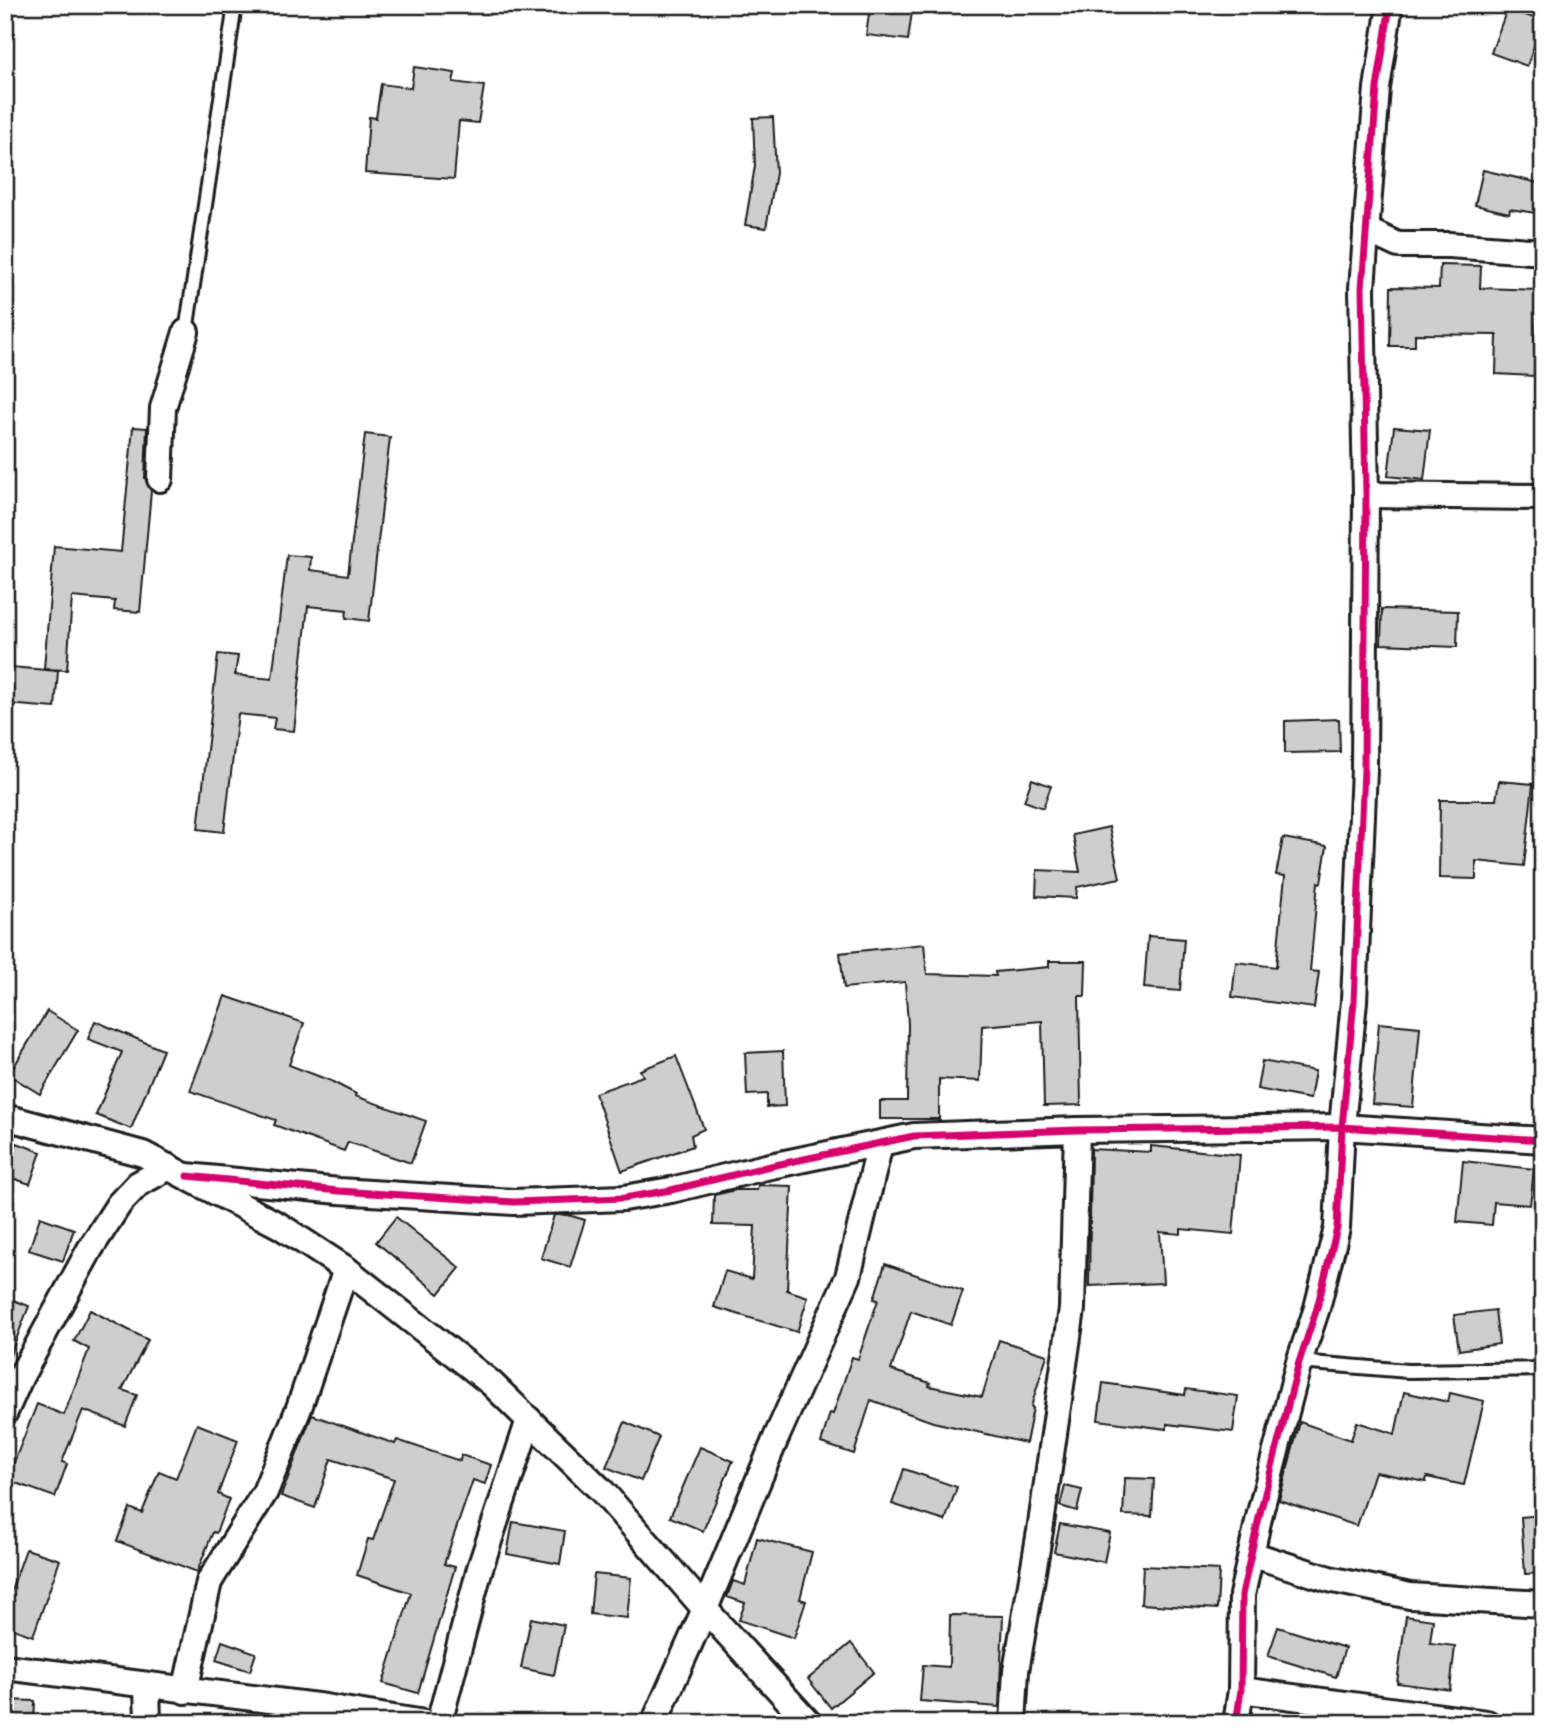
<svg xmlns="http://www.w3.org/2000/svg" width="1548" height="1728" font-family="Itim,sans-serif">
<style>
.building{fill:#cecece;stroke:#1c1c1c;stroke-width:2}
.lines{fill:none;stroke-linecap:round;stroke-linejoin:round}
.lane-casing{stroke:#1c1c1c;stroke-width:18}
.street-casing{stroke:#1c1c1c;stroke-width:30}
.lane{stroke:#fff;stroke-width:12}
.street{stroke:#fff;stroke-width:24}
.cycleway-casing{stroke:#fff;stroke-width:11}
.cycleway{stroke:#d6006c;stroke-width:7}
</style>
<rect width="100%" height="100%" fill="#fff"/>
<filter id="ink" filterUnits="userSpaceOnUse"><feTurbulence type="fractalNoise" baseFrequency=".0143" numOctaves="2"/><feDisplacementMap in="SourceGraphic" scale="14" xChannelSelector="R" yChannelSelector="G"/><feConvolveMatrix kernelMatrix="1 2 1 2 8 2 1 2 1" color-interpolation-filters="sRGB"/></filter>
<g filter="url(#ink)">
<!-- building -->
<g class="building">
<path d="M 870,7 L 912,12 L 908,40 L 866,35 Z"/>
<path d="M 1507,9 L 1543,21 L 1527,66 L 1491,53 Z"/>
<path d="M 414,67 L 455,73 L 453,82 L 484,86 L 478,123 L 459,121 L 454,179 L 365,173 L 369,117 L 376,118 L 381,84 L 411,88 Z"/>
<path d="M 773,117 L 776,173 L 766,228 L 745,225 L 755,166 L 753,118 Z"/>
<path d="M 1483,170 L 1543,184 L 1543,214 L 1510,209 L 1509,213 L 1475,205 Z"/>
<path d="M 1440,265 L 1481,266 L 1480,288 L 1538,290 L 1534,376 L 1496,374 L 1497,335 L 1415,334 L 1415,346 L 1390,346 L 1391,287 L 1439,288 Z"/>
<path d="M 133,427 L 147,428 L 145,478 L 151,491 L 140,612 L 114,610 L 115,601 L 72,597 L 67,670 L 44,669 L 54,546 L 121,552 Z"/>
<path d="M 1394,427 L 1430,430 L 1424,480 L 1388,476 Z"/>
<path d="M 365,434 L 390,437 L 369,621 L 346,618 L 347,610 L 308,606 L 294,731 L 273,729 L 275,718 L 238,714 L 224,832 L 198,829 L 218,654 L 238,656 L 235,675 L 272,679 L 287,555 L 311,557 L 310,570 L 348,575 Z"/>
<path d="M 1382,609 L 1458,611 L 1457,647 L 1381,644 Z"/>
<path d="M 10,667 L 58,671 L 55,708 L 7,704 Z"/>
<path d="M 1339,719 L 1340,752 L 1285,753 L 1285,721 Z"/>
<path d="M 1032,779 L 1051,786 L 1043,808 L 1024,801 Z"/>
<path d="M 1499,781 L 1533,784 L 1524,866 L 1476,861 L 1476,879 L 1439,878 L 1440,800 L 1496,800 Z"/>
<path d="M 1109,827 L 1120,878 L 1077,887 L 1076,898 L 1036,896 L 1037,870 L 1080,872 L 1073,835 Z"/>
<path d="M 1283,838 L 1327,846 L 1321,883 L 1318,882 L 1310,971 L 1319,972 L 1314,1008 L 1232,997 L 1236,962 L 1276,967 L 1285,876 L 1276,875 Z"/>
<path d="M 1148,936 L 1184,939 L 1180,991 L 1144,988 Z"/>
<path d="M 924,944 L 927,974 L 996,976 L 995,972 L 1049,967 L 1049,961 L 1086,961 L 1085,996 L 1079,996 L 1081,1105 L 1044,1106 L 1042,1021 L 982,1026 L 980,1081 L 939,1079 L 939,1119 L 880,1119 L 880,1101 L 907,1101 L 908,1024 L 905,982 L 844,988 L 840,953 Z"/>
<path d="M 225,996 L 304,1023 L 289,1065 L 331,1081 L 356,1094 L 355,1096 L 426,1121 L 411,1163 L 348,1142 L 344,1151 L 274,1125 L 276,1120 L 190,1091 Z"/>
<path d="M 47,1011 L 78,1030 L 40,1094 L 9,1075 Z"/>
<path d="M 95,1021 L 163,1050 L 131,1129 L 96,1115 L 122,1052 L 88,1039 Z"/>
<path d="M 1379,1023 L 1420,1027 L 1413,1107 L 1372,1104 Z"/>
<path d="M 783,1051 L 785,1106 L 767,1107 L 767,1094 L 747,1095 L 745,1053 Z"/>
<path d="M 676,1056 L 704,1129 L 691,1135 L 693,1146 L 622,1171 L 595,1093 L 643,1076 L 640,1070 Z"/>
<path d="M 1262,1061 L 1315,1071 L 1310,1099 L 1257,1089 Z"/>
<path d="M 17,1143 L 41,1152 L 30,1184 L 6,1176 Z"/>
<path d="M 1151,1146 L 1240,1155 L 1233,1234 L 1181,1229 L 1181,1234 L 1160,1232 L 1163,1283 L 1089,1286 L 1091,1149 L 1151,1152 Z"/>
<path d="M 1463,1161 L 1534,1169 L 1530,1205 L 1494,1202 L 1492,1225 L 1457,1222 Z"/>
<path d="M 758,1185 L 792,1186 L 787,1290 L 808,1297 L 797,1332 L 714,1307 L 725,1271 L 752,1279 L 755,1226 L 713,1225 L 714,1195 L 736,1190 L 757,1190 Z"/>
<path d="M 554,1215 L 568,1215 L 585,1220 L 570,1267 L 541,1258 Z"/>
<path d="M 40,1217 L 74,1229 L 63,1261 L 29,1250 Z"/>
<path d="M 396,1217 L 460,1268 L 439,1294 L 376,1242 Z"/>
<path d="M 885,1264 L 963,1291 L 951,1325 L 911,1311 L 891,1370 L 930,1383 L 929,1386 L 982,1397 L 999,1340 L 1047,1355 L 1031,1407 L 1033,1408 L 1026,1443 L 933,1422 L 871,1400 L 854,1454 L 821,1443 L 830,1413 L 833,1414 L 852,1357 L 858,1359 L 878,1300 L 874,1299 Z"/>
<path d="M 5,1297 L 29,1306 L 7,1363 L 5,1362 Z"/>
<path d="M 90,1310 L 148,1340 L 122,1390 L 137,1395 L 125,1426 L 83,1410 L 62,1462 L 67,1464 L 55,1497 L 7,1480 L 37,1404 L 64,1415 L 89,1349 L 74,1341 Z"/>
<path d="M 1495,1310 L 1499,1344 L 1459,1350 L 1454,1315 Z"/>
<path d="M 1103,1383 L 1185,1395 L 1186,1389 L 1238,1396 L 1233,1432 L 1167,1424 L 1167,1429 L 1098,1420 Z"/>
<path d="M 1404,1392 L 1448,1402 L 1450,1393 L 1484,1401 L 1464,1485 L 1427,1477 L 1426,1482 L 1375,1472 L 1357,1526 L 1279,1500 L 1300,1422 L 1351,1440 L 1357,1422 L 1395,1434 Z"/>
<path d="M 312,1415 L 395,1444 L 397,1440 L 460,1461 L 461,1455 L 491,1465 L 485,1484 L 473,1480 L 444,1564 L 455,1567 L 418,1693 L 383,1683 L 411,1593 L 357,1575 L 368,1539 L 373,1540 L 394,1479 L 331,1459 L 315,1508 L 281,1496 Z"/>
<path d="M 625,1422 L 659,1437 L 641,1481 L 606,1467 Z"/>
<path d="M 197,1424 L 238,1440 L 218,1494 L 229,1499 L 216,1533 L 213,1532 L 197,1572 L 117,1541 L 130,1508 L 142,1513 L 159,1471 L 176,1478 Z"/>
<path d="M 700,1447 L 733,1461 L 703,1531 L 670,1517 Z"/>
<path d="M 904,1469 L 957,1487 L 945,1521 L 892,1504 Z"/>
<path d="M 1125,1478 L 1154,1479 L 1152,1516 L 1123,1515 Z"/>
<path d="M 1065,1486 L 1082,1490 L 1077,1511 L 1060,1506 Z"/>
<path d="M 1543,1515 L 1543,1573 L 1525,1574 L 1521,1517 Z"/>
<path d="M 513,1522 L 565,1531 L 560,1564 L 507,1554 Z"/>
<path d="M 1060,1524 L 1110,1533 L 1104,1562 L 1054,1552 Z"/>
<path d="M 757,1538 L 812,1552 L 800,1599 L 806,1601 L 794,1638 L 739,1620 L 745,1603 L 727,1597 L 733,1581 L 745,1585 Z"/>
<path d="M 26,1549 L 60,1560 L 33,1636 L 5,1626 L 5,1608 Z"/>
<path d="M 1143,1566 L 1219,1570 L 1217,1609 L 1141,1604 Z"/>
<path d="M 594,1574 L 631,1578 L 627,1618 L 590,1614 Z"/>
<path d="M 950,1615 L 1003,1616 L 999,1707 L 920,1701 L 923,1665 L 949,1667 Z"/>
<path d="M 1406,1616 L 1433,1620 L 1430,1643 L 1455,1646 L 1450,1690 L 1397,1683 Z"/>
<path d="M 531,1618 L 564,1625 L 554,1675 L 521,1668 Z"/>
<path d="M 1278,1627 L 1345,1648 L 1336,1677 L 1268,1656 Z"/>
<path d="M 222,1641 L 256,1653 L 250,1671 L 216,1660 Z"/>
<path d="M 851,1643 L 874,1672 L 831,1708 L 808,1679 Z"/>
<path d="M 5,1700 L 35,1701 L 34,1723 L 5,1723 Z"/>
</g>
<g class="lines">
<defs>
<g id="lane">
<path d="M 186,332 L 235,5"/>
<path d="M 1299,1362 L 1408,1371 L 1543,1369"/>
</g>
<g id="street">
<path d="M 1366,230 L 1398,245 L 1449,245 L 1543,252"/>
<path d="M 160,479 L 163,408 L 186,332"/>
<path d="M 1366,495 L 1543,497"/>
<path d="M 5,1117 L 143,1154 L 280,1226 L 346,1269 L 491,1383 L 603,1492 L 705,1609 L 809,1723"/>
<path d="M 187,1176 L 339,1191 L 514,1202 L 624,1198 L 671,1190 L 766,1167 L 914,1136 L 1077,1130 L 1342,1127 L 1543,1140"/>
<path d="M 5,1412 L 21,1376 L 90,1249 L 119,1204 L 138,1184 L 169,1167"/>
<path d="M 1251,1554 L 1329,1579 L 1410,1596 L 1543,1604"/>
<path d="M 5,1667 L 325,1707 L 425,1723"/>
<path d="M 147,1686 L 148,1723"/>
<path d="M 1241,1690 L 1487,1723"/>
<path d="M 185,1691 L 209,1582 L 265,1492 L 299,1408 L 346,1269"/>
<path d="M 439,1723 L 480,1568 L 529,1420"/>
<path d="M 654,1723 L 705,1609 L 776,1438 L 848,1277 L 880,1144"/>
<path d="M 1013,1723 L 1016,1671 L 1040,1531 L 1072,1309 L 1077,1130"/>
<path d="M 1236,1723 L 1241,1690 L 1242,1595 L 1260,1513 L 1299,1362 L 1317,1308 L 1337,1228 L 1342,1127 L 1354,1001 L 1364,769 L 1366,495 L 1362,288 L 1377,88 L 1390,5"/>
</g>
</defs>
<!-- lane casing -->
<use href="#lane" class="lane-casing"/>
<!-- street casing -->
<use href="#street" class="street-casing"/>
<!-- lane -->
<use href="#lane" class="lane"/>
<!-- street -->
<use href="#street" class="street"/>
<defs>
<g id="cycleway">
<path d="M 187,1176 L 339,1191 L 514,1202 L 624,1198 L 671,1190 L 766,1167 L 914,1136 L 1077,1130 L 1342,1127 L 1543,1140"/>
<path d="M 1236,1723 L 1241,1690 L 1242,1595 L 1260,1513 L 1299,1362 L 1317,1308 L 1337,1228 L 1342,1127 L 1354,1001 L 1364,769 L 1366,495 L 1362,288 L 1377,88 L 1390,5"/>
</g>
</defs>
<!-- cycleway casing -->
<use href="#cycleway" class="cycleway-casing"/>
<!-- cycleway -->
<use href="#cycleway" class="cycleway"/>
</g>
</g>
<!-- margin -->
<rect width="1548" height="1728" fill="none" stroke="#fff" stroke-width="28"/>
<rect x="14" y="14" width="1520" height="1700" fill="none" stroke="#1c1c1c" stroke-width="2.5" filter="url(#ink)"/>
</svg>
